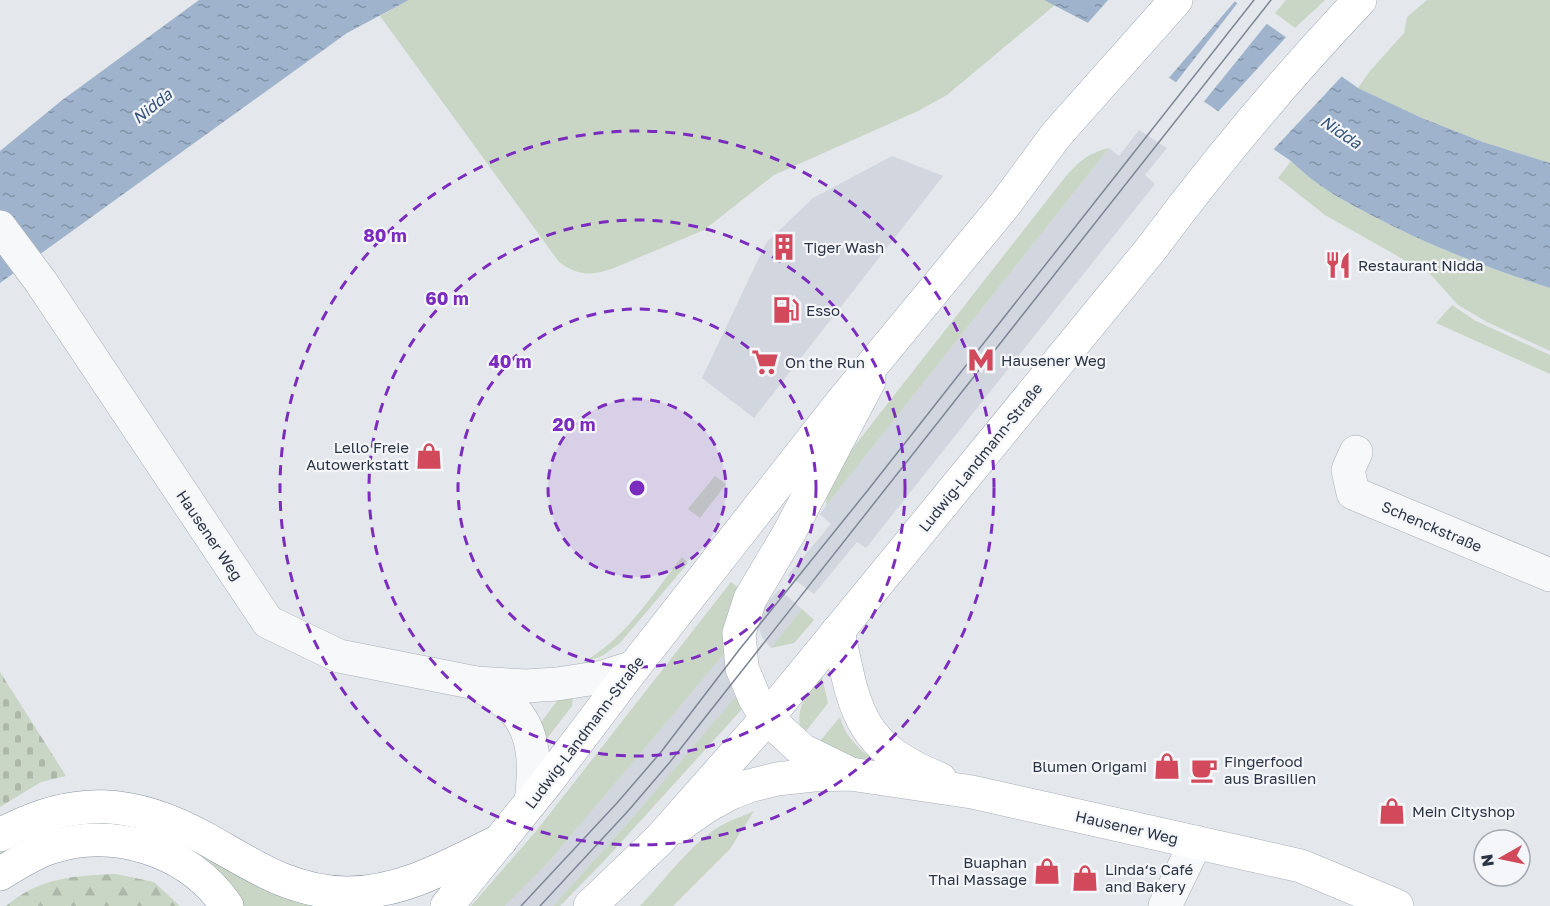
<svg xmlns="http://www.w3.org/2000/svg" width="1550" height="906" font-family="'Golos Text',sans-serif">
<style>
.built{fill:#d2d6de}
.grass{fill:#c9d6c5}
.forest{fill:url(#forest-firs)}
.cemetery{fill:url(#cemetery-stones)}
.water{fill:url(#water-ripples)}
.pier{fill:#e4e7ec}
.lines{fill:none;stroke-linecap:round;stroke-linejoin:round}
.minor-casing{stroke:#a9aeb7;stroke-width:34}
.secondary-casing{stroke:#a9aeb7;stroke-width:34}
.primary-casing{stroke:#a3abb8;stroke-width:34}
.motorway-casing{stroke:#8b94a3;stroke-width:34}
.minor{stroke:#f7f8fa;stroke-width:33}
.secondary{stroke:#fff;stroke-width:33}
.primary{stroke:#fff;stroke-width:33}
.motorway{stroke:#fff;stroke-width:33}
.tram{stroke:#7d8696;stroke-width:1.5}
.ring{fill:none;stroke:#7b2cbf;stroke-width:3;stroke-dasharray:10 8}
.labels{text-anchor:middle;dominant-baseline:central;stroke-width:4.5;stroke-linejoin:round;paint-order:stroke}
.poi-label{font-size:15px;fill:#2b3445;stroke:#f4f6f9;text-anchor:start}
.street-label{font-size:15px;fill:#2b3445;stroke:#f4f6f9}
.water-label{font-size:16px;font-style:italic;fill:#34527a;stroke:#f4f6f9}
.centre{fill:#7b2cbf;stroke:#f4f6f9;stroke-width:3}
.ring-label{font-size:18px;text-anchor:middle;font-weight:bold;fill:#7b2cbf;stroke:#f4f6f9;stroke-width:4.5;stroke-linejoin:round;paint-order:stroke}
</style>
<defs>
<pattern id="forest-firs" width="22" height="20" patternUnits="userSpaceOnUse" patternTransform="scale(1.5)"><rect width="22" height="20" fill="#c9d6c5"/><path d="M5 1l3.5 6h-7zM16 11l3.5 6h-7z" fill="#adb8ab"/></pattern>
<pattern id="cemetery-stones" width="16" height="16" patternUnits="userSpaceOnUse" patternTransform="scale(1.5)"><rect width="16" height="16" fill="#c9d6c5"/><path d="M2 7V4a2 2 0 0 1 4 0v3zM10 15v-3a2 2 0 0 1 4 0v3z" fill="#adb8ab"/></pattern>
<pattern id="water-ripples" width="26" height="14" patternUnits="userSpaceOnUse" patternTransform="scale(1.5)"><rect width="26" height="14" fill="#9fb4cc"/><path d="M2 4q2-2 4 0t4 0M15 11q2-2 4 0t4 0" fill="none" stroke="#8293a7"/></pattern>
</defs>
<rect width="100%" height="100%" fill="#e4e7ec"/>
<!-- built -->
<g class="built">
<path d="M 1139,130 L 1167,148 L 1145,175 L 1155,184 L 866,548 L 857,542 L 814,594 L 788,575 L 831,524 L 820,514 L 826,506 L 1109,148 L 1119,156 Z"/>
<path d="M 892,156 L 943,176 L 754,418 L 702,378 L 766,243 L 813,198 Z"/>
<path d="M 779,589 L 802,609 L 771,648 L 762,637 L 755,618 Z"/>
<path d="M 730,647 L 739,694 L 635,815 L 553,906 L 505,906 L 547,864 Z"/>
</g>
<!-- grass -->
<g class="grass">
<path d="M 409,0 L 1044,0 L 1055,5 L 947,95 L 918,111 L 774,175 L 704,230 L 614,268 C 592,276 578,276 559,262 L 380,16 Z"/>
<path d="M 1286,0 L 1325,0 L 1295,28 L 1275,13 Z"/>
<path d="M 1427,0 L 1550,0 L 1550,163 L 1483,142 L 1422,118 L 1358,88 L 1370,71 L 1404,33 L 1407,17 Z"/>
<path d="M 1109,148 L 826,506 L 827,488 L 845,458 L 1066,176 C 1080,161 1088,153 1109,148 Z"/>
<path d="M 1291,161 C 1315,185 1342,200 1371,215 C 1429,246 1488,268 1550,288 L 1550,351 L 1487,322 L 1458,305 L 1431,275 L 1325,215 L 1278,178 Z"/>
<path d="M 1452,305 L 1476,321 L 1550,355 L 1550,374 L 1436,323 Z"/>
<path d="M 715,476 L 726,484 L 700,518 L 688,509 Z"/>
<path d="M 682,557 L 688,563 L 620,643 L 602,656 L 582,663 C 625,639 652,595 682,557 Z"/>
<path d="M 731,582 L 739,588 L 730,647 L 547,864 L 505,906 L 471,906 L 537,830 Z"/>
<path d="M 802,609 L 814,620 L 794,643 L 771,648 Z"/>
<path d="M 822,677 L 828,703 L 803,735 C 793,713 805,692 822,677 Z"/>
<path d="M 739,693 L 743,708 L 604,861 L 560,906 L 553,906 L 635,815 Z"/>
<path d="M 560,697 L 573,697 L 572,706 L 545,741 L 539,725 Z"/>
<path d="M 840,717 C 843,729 850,739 859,748 C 865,754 874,757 876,765 L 816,746 Z"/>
<path d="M 754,811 L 730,849 L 673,906 L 640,906 C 664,881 693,840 724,824 C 733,819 744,816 754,811 Z"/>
<path d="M 116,819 L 352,906 L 244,906 C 226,877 210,863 183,844 L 0,857 L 0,848 L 39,830 Z"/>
</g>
<!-- forest -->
<path class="forest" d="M 116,874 L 154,882 L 180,906 L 6,906 C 40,877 74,876 116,874 Z"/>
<!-- cemetery -->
<path class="cemetery" d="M 0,672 L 66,776 L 41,782 L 0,807 Z"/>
<!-- water -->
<g class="water">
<path d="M 199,0 L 409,0 L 347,33 L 0,283 L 0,151 L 61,101 Z"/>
<path d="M 1044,0 L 1233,0 L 1358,88 L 1422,118 L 1483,142 L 1550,163 L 1550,288 C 1488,268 1429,246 1371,215 C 1342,200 1315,185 1291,161 L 1092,25 Z"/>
</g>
<!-- pier -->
<g class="pier">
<path d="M 1108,0 L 1236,0 L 1167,80 L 1086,25 Z"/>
<path d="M 1239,1 L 1269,21 L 1202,104 L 1174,85 Z"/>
<path d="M 1288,35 L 1344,74 L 1271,152 L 1216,114 Z"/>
</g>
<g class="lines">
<defs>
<g id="minor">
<path d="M 0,227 L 41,282 L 268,622 L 339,656 L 476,683 L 526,686 L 557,684 L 603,677 L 634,667"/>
<path d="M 1356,452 L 1348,470 L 1353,493 L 1550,575"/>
<path d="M 476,683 C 487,690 500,697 510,706 C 537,731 535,769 531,802"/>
<path d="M 1165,906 L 1196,842"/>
</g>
<g id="secondary">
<path d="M 838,631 C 855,710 857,746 940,779"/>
<path d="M 847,772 L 802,750 L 767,718 L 755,699 L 742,668 L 739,633 L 750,599 L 789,533 L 869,381"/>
<path d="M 677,827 L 707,806 L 731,793 L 749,786 L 777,779 L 813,775 L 850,774 L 972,792 L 1301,866 L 1397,906"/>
</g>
<g id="primary">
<path d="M 447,906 L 547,782 L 634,667 L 841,403 L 1006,203 L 1056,135 L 1176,0"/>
<path d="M 590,906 L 660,839 L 767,718 L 1151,249 C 1216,162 1285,79 1360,0"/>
</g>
<g id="motorway">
<path d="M 0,835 C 74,794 135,799 208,840 C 254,866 291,892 347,893 C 403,893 452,864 501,840"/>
<path d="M 0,874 C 16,864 32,854 49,848 C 113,826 189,850 227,906"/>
</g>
</defs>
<!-- minor casing -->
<use href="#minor" class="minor-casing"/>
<!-- secondary casing -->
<use href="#secondary" class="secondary-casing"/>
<!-- primary casing -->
<use href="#primary" class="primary-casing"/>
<!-- motorway casing -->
<use href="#motorway" class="motorway-casing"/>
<!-- minor -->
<use href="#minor" class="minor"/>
<!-- secondary -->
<use href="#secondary" class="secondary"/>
<!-- primary -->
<use href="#primary" class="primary"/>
<!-- motorway -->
<use href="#motorway" class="motorway"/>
<!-- tram -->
<g class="tram">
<path d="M 521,906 L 617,803 L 661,752 L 739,650 L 868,490 L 1254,0"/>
<path d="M 540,906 L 628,811 L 670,762 L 1271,0"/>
</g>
</g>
<!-- distance rings -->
<circle cx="637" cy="488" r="89" fill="#7b2cbf" fill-opacity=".12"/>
<g class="ring">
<circle cx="637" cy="488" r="89"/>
<circle cx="637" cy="488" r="179"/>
<circle cx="637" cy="488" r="268"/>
<circle cx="637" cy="488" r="357"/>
</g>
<!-- icons -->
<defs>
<symbol id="building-bare" viewBox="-9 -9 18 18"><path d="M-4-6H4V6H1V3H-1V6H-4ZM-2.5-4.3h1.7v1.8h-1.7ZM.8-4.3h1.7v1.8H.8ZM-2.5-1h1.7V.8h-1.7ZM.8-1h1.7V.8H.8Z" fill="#d1495b" stroke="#f4f6f9" stroke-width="2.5" paint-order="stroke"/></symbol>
<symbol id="restaurant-bare" viewBox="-9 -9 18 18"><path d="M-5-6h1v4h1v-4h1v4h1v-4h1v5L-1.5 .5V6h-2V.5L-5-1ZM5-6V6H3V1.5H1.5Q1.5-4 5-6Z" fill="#d1495b" stroke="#f4f6f9" stroke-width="2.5" paint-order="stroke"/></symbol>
<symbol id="fuel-bare" viewBox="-9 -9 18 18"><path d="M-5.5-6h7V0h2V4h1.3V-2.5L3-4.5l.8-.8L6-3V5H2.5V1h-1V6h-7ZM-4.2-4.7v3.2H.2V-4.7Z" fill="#d1495b" stroke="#f4f6f9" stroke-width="2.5" paint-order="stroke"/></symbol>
<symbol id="metro-bare" viewBox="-9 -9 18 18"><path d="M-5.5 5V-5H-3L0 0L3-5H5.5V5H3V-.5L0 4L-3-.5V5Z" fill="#d1495b" stroke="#f4f6f9" stroke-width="2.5" paint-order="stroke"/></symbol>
<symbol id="supermarket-bare" viewBox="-9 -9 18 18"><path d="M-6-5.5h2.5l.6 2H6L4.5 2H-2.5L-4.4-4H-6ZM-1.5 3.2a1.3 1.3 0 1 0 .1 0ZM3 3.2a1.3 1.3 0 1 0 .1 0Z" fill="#d1495b" stroke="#f4f6f9" stroke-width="2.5" paint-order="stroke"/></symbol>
<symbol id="shop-bare" viewBox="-9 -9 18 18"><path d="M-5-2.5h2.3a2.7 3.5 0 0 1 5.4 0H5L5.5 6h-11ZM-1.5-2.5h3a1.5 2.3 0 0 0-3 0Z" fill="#d1495b" stroke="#f4f6f9" stroke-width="2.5" paint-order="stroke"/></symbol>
<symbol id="cafe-bare" viewBox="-9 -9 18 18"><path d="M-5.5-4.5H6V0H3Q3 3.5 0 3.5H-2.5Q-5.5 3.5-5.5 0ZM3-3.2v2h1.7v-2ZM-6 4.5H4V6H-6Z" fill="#d1495b" stroke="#f4f6f9" stroke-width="2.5" paint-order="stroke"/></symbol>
</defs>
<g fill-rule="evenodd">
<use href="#building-bare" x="765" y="228" width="38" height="38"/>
<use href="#restaurant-bare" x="1319" y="246" width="38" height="38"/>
<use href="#fuel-bare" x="767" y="291" width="38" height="38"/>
<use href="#metro-bare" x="962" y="341" width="38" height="38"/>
<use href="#supermarket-bare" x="746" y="343" width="38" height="38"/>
<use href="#shop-bare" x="410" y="437" width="38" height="38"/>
<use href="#shop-bare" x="1148" y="747" width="38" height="38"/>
<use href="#cafe-bare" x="1185" y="751" width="38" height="38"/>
<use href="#shop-bare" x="1373" y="792" width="38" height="38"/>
<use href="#shop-bare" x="1028" y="852" width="38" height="38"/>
<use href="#shop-bare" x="1066" y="859" width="38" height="38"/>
</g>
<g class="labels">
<!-- poi labels -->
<g class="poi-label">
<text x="804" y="247">Tiger Wash</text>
<text x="1358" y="265">Restaurant Nidda</text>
<text x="806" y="310">Esso</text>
<text x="1001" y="360">Hausener Weg</text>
<text x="785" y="362">On the Run</text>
<text x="409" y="447" text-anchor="end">Lello Freie<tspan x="409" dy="17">Autowerkstatt</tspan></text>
<text x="1224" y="761">Fingerfood<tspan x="1224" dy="17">aus Brasilien</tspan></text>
<text x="1147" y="766" text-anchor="end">Blumen Origami</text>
<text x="1412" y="811">Mein Cityshop</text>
<text x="1027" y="862" text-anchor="end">Buaphan<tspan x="1027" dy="17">Thai Massage</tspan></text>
<text x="1105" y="869">Linda‘s Café<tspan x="1105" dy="17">and Bakery</tspan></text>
</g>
<!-- street labels -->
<g class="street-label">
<text transform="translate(980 457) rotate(-51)">Ludwig-Landmann-Straße</text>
<text transform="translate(1432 526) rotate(23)">Schenckstraße</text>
<text transform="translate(210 535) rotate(56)">Hausener Weg</text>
<text transform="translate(584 732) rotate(-53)">Ludwig-Landmann-Straße</text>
<text transform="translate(1127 827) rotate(13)">Hausener Weg</text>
</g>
<!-- water labels -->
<g class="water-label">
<text transform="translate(152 106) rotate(-39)">Nidda</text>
<text transform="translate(1341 132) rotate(34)">Nidda</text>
</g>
</g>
<circle cx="637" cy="488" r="9" class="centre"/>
<g class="ring-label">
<text x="385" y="242">80 m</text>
<text x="447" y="305">60 m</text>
<text x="510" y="368">40 m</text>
<text x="574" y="431">20 m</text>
</g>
<!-- north arrow -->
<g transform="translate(1502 858) rotate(261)"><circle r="28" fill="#f4f6f9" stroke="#a4a8b1" stroke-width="1.5"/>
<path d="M0-4.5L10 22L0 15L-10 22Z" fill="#d1495b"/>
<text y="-9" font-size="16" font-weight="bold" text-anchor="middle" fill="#2b3445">N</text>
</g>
</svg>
